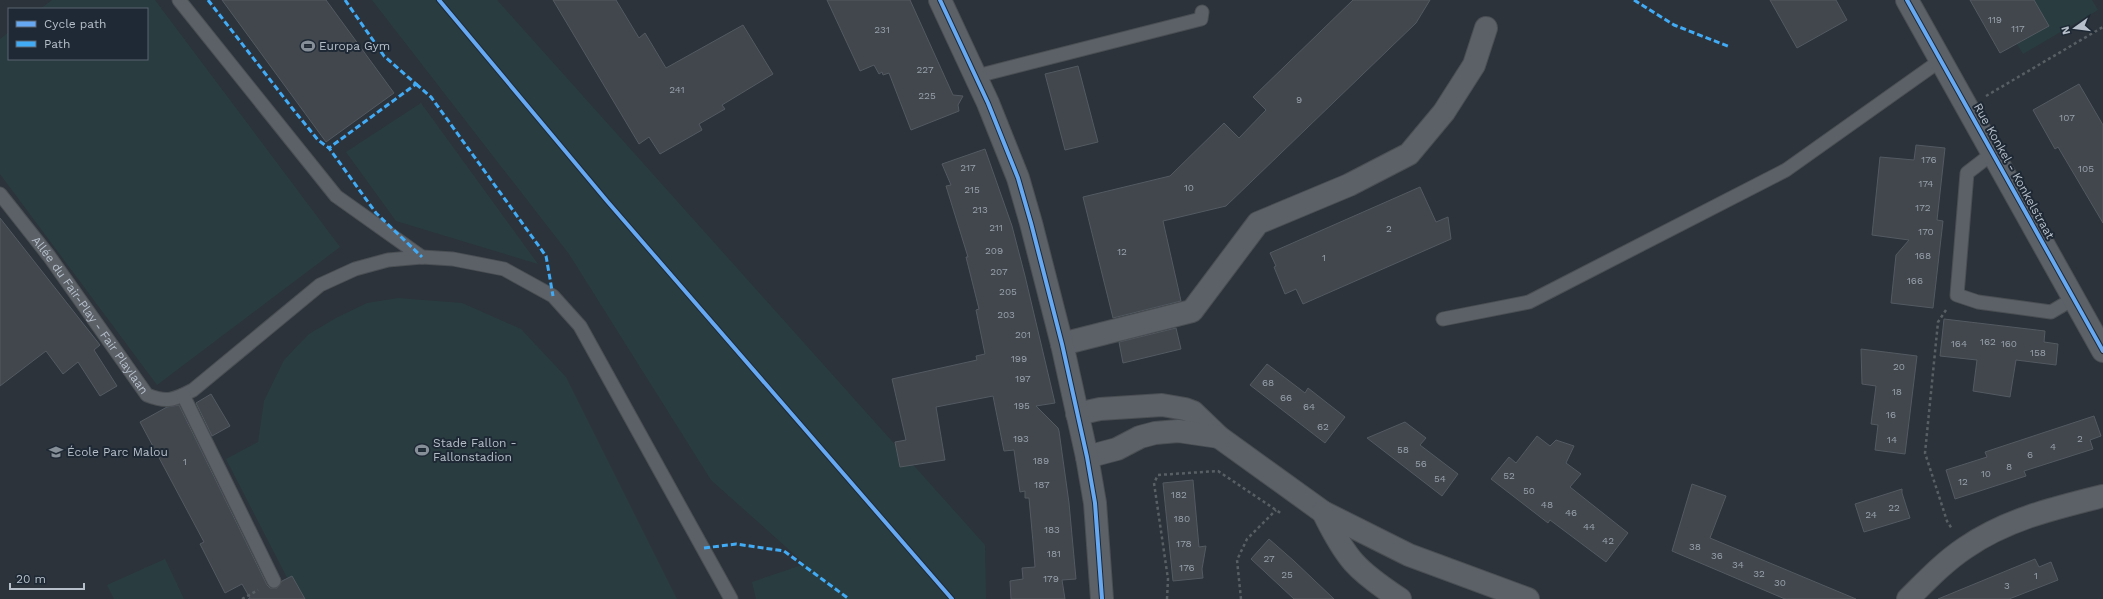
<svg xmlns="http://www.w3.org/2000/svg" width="2103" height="599" font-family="'Work Sans',sans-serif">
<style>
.green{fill:#293d40}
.building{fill:#41474d;stroke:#545a61}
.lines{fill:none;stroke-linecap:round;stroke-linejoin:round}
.service-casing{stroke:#4a4f54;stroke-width:15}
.minor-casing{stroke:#4a4f54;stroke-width:24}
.tertiary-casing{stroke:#4a4f54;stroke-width:24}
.path{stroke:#596065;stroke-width:2.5;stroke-dasharray:3 3;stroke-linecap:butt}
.service{stroke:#5c6168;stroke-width:13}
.minor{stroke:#5c6168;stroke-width:22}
.tertiary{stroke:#5c6168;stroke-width:22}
.quiet{stroke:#42abf6;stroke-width:3;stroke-dasharray:6 3;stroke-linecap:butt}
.cycleway-casing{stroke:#1e2935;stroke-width:6}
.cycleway{stroke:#66a8f1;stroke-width:4}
.labels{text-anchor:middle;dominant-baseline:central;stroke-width:4;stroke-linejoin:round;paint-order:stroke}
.number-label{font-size:10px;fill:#99a1ab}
.poi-label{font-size:12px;fill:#b6bfca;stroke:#1e2935;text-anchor:start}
.street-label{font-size:12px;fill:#b6bfca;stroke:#1e2935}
</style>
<rect width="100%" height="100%" fill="#2c333a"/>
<!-- green -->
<g class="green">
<path d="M 52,0 L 155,0 L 340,247 L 157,385 L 0,174 L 0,39 L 9,32 L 9,59 L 147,59 L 147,9 L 40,9 Z"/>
<path d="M 372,0 L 497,0 L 985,545 L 986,599 L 756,599 L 752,582 L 805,564 L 711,480 L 569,254 Z"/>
<path d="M 2034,0 L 2092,0 L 2098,10 L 2023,54 L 2017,44 L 2049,26 Z"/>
<path d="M 421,103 L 538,264 L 396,221 L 346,152 Z"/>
<path d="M 398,298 L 462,303 L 521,329 L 566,377 L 677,599 L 298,599 L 226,459 L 258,442 L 264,401 L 284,360 L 309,334 L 336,318 L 367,303 Z"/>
<path d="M 165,559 L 184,599 L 114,599 L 107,585 Z"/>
</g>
<!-- building -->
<g class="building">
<path d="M 222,0 L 326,0 L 394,93 L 326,142 Z"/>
<path d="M 553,0 L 616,0 L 639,38 L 645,33 L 666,68 L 743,25 L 773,74 L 722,105 L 725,109 L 699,124 L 702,130 L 660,154 L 649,137 L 639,144 Z"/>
<path d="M 827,0 L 910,0 L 953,95 L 963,96 L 958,105 L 959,111 L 911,130 L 889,73 L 883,75 L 882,72 L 879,74 L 874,65 L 860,71 Z"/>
<path d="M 1353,0 L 1430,0 L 1416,23 L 1226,206 L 1163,221 L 1181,301 L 1113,318 L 1083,197 L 1170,176 L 1224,123 L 1239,138 L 1266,110 L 1253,97 Z"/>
<path d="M 1770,0 L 1836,0 L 1847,20 L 1797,48 Z"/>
<path d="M 1970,0 L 2034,0 L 2049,26 L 2000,53 Z"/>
<path d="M 1078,66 L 1098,142 L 1065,150 L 1045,74 Z"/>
<path d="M 2079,84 L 2103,125 L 2103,223 L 2058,147 L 2055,149 L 2033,110 Z"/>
<path d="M 1916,145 L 1945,148 L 1937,220 L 1943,221 L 1933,308 L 1891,303 L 1896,255 L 1909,240 L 1872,235 L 1880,157 L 1914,160 Z"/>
<path d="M 985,149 L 1012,226 L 1025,276 L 1055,403 L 1036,406 L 1058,428 L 1059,431 L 1069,503 L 1076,579 L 1062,580 L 1065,599 L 1011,599 L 1010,581 L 1023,579 L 1022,568 L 1035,567 L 1033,542 L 1029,498 L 1025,498 L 1025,491 L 1020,492 L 1014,450 L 1004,451 L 993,396 L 936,407 L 945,460 L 900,467 L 895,442 L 906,440 L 892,379 L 977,360 L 976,356 L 985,354 L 976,310 L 979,309 L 966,257 L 968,257 L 946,186 L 951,185 L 942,164 Z"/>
<path d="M 1420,187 L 1436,222 L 1448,217 L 1451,239 L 1303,304 L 1296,289 L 1285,294 L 1274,267 L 1276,266 L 1270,253 Z"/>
<path d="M 0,218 L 100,345 L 94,350 L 117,386 L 100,396 L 78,362 L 63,374 L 46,351 L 0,386 Z"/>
<path d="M 1944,319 L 2045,331 L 2044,342 L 2058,344 L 2056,365 L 2016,360 L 2010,397 L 1973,391 L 1977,360 L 1940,356 Z"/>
<path d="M 1176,328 L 1181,349 L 1123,363 L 1119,342 Z"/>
<path d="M 1861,349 L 1917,356 L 1905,454 L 1875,450 L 1878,425 L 1871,424 L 1876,386 L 1862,384 Z"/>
<path d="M 1267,364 L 1305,393 L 1308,388 L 1345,417 L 1325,443 L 1250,385 Z"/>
<path d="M 211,394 L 230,426 L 212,436 L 196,403 Z"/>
<path d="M 179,405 L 267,585 L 270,588 L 277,588 L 282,581 L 292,576 L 305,599 L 248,599 L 250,598 L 242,584 L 225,593 L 200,544 L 204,542 L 140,422 L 167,407 Z"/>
<path d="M 2094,416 L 2101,436 L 2090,440 L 2093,449 L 2024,471 L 2026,476 L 1955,499 L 1946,470 L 1987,457 L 1985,452 Z"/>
<path d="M 1405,422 L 1426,438 L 1420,445 L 1458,474 L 1442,496 L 1367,438 Z"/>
<path d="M 1537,436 L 1550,446 L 1556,440 L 1574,446 L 1566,463 L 1581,474 L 1570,487 L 1628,533 L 1606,562 L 1550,520 L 1548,523 L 1491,479 L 1509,457 L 1516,463 Z"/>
<path d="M 1193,480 L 1199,547 L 1206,546 L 1202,569 L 1203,578 L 1173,581 L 1163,483 Z"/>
<path d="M 1692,484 L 1726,496 L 1710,538 L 1856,599 L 1785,599 L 1672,551 Z"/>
<path d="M 1902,489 L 1902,493 L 1910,518 L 1864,532 L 1855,504 Z"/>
<path d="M 1269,539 L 1294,561 L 1334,599 L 1294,599 L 1251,559 Z"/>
<path d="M 2035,559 L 2039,567 L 2051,562 L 2058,580 L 2009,599 L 1938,599 Z"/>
</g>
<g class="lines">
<defs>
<g id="service">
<path d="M 179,0 L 336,196 L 422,257"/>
<path d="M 977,76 L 1201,19 L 1202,12"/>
<path d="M 1993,153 L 1967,173 L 1957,295 L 1978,302 L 2051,312 L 2073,299"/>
<path id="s1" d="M 0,194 L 49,256 L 147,395 C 167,403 174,400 193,390 L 320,285 L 355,269 L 388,260 L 422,257 L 453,259 L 504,269 L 553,296 L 580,326 L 731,599"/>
<path d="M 1443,319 L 1529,302 L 1786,170 L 1941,60"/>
<path d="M 183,395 L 274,581"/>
</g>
<g id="minor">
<path d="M 1907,0 L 2103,351"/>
<path d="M 1062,344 L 1192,311 L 1258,223 L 1349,185 L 1409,154 L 1444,112 L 1474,65 L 1486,28"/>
<path d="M 1077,414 L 1100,409 L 1162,405 L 1185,409 L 1193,412 L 1219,437 L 1323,512 L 1409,555 L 1528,599"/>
<path d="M 1087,457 L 1117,449 L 1140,437 L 1155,433 L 1178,431 L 1219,437"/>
<path d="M 1323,512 C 1346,559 1356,570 1400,599"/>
<path d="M 1908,599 C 1926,581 1944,562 1965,548 C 2007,519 2055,508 2103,496"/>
</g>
<path id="tertiary" d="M 940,0 L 988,103 L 1018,178 L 1031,223 L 1062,344 L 1087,457 L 1095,503 L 1102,599"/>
</defs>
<!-- service casing -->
<use href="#service" class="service-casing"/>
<!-- minor casing -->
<use href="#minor" class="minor-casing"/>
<!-- tertiary casing -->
<use href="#tertiary" class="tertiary-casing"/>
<!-- path -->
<g class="path">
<path d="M 1986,96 L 2103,27"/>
<path d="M 1946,310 L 1938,322 L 1925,453 L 1947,521 L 1952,529"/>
<path d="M 242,599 L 258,590"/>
<path d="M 1167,599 L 1168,579 L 1154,483 L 1158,475 L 1218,471 L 1282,514"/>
<path d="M 1241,599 L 1237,560 L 1247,539 L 1276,510"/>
</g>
<!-- service -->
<use href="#service" class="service"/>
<!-- minor -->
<use href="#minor" class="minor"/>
<!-- tertiary -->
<use href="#tertiary" class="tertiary"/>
<!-- quiet -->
<g class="quiet">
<path d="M 208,0 L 292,108 L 318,140 L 329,148"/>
<path d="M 345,0 L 384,56 L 416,84 L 329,148 L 376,213 L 422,257"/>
<path d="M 1634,0 L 1674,25 L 1730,47"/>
<path d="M 416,84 L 431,97 L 546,256 L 553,296"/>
<path d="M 704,548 L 736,544 L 784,551 L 849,599"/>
</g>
<defs>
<g id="cycleway">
<path d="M 439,0 L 607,201 L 952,599"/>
<path d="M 940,0 L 988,103 L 1018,178 L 1031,223 L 1062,344 L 1087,457 L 1095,503 L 1102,599"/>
<path d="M 1907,0 L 2103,351"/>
</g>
</defs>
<!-- cycleway casing -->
<use href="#cycleway" class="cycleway-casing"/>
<!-- cycleway -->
<use href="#cycleway" class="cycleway"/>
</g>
<!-- icons -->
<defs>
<symbol id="stadium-bare" viewBox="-9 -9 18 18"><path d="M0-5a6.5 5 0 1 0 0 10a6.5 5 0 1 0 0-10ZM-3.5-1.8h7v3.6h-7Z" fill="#868e98" stroke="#1e2935" stroke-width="2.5" paint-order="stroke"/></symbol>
<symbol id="school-bare" viewBox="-9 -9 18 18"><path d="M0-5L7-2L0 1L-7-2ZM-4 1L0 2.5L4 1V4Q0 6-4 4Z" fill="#868e98" stroke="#1e2935" stroke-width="2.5" paint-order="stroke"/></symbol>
</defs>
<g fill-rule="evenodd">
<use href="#stadium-bare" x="298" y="36" width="20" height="20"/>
<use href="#stadium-bare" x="412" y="440" width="20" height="20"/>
<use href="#school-bare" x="46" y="442" width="20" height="20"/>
</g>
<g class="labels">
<!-- number labels -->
<g class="number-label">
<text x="1995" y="19">119</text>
<text x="2018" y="28">117</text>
<text x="882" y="29">231</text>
<text x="925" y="69">227</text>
<text x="677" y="89">241</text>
<text x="927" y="95">225</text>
<text x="1299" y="99">9</text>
<text x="2067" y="117">107</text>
<text x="1929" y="159">176</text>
<text x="968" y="167">217</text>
<text x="2086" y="168">105</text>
<text x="1926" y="183">174</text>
<text x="1189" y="187">10</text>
<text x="972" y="189">215</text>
<text x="1923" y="207">172</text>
<text x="980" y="209">213</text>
<text x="996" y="227">211</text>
<text x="1389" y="228">2</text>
<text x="1926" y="231">170</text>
<text x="994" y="250">209</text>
<text x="1122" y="251">12</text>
<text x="1923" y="255">168</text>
<text x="1324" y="257">1</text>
<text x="999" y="271">207</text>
<text x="1915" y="280">166</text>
<text x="1008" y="291">205</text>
<text x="1006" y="314">203</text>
<text x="1023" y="334">201</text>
<text x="1988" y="341">162</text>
<text x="1959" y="343">164</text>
<text x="2009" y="343">160</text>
<text x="2038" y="352">158</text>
<text x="1019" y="358">199</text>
<text x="1899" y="366">20</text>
<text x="1023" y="378">197</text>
<text x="1268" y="382">68</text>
<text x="1897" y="391">18</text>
<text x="1286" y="397">66</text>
<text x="1022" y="405">195</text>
<text x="1309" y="406">64</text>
<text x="1891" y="414">16</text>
<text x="1323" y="426">62</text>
<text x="1021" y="438">193</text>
<text x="2080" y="438">2</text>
<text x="1892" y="439">14</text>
<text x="2053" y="446">4</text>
<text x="1403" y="449">58</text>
<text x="2030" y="454">6</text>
<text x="1041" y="460">189</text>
<text x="185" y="461">1</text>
<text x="1421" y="463">56</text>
<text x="2009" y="466">8</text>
<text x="1986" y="473">10</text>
<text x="1509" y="475">52</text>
<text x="1440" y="478">54</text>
<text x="1963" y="481">12</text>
<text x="1042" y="484">187</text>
<text x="1529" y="490">50</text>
<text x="1179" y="494">182</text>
<text x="1547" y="504">48</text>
<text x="1894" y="507">22</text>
<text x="1571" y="512">46</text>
<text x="1871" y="514">24</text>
<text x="1182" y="518">180</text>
<text x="1589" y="526">44</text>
<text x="1052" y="529">183</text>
<text x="1608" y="540">42</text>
<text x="1184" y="543">178</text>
<text x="1695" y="546">38</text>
<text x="1054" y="553">181</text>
<text x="1717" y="555">36</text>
<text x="1269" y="558">27</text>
<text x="1738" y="564">34</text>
<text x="1187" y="567">176</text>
<text x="1759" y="573">32</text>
<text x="1287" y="574">25</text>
<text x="2036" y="575">1</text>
<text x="1051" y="578">179</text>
<text x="1780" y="582">30</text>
<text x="2007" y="585">3</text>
</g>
<!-- poi labels -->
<g class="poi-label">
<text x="319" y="46">Europa Gym</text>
<text x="433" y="443">Stade Fallon -<tspan x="433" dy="14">Fallonstadion</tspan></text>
<text x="67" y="452">École Parc Malou</text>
</g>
<!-- street labels -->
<g class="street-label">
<text transform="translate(2014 171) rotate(61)">Rue Konkel - Konkelstraat</text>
<text stroke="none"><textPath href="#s1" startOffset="151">Allée du Fair-Play - Fair Playlaan</textPath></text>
</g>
</g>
<!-- legend -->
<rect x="8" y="8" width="140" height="52" fill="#1e2935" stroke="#5b6571"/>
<rect x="16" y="21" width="20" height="6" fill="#66a8f1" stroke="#5b6571"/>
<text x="44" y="28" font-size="12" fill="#b6bfca">Cycle path</text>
<rect x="16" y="41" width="20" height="6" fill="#42abf6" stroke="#5b6571"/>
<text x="44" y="48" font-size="12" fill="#b6bfca">Path</text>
<!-- north arrow -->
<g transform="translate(2075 28) rotate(256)" stroke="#1e2935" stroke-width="3" paint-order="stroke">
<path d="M0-3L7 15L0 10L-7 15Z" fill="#b6bfca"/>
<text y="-6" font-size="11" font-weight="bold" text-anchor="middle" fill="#b6bfca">N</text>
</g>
<!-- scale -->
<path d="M10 583v6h74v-6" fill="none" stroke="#b6bfca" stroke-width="2"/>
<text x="16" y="583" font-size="12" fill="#b6bfca" stroke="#1e2935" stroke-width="3" paint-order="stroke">20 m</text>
</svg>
